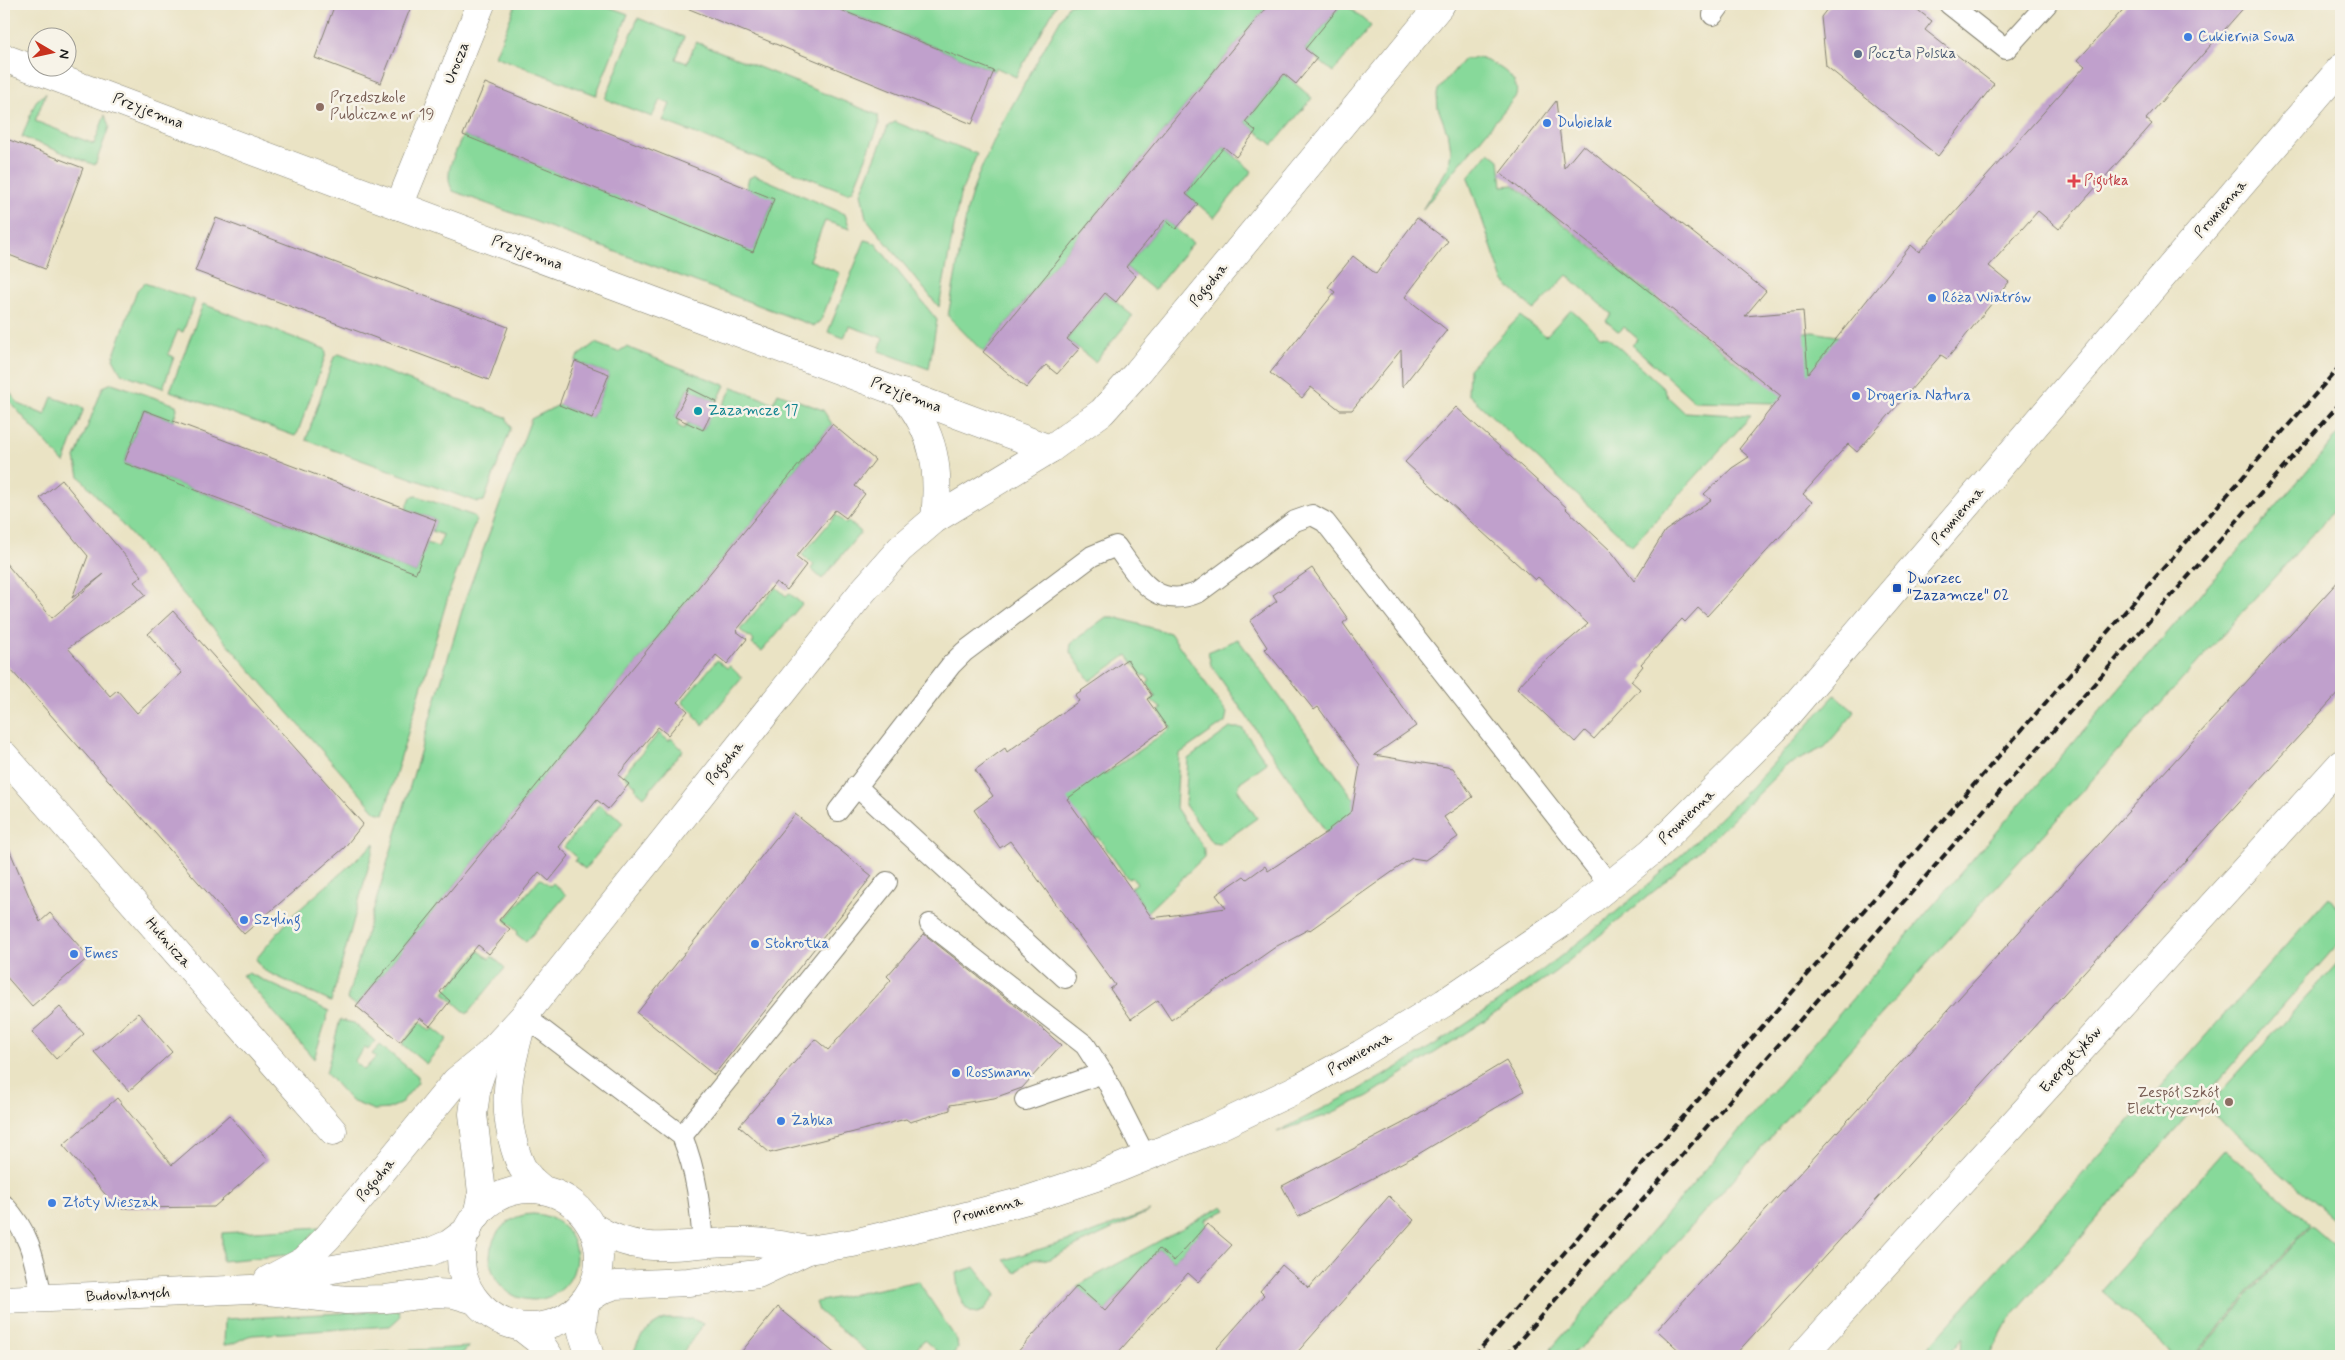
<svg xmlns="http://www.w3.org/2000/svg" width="2345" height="1360" font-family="Mynerve,sans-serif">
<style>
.green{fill:#87d99a;stroke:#527a5b}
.building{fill:#c0a0cc}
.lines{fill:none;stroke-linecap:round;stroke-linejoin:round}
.service-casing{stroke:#838070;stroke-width:22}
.minor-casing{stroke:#838070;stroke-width:29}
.tertiary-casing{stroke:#838070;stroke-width:29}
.service{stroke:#fff;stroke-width:20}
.minor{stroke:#fff;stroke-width:28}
.tertiary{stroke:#fff;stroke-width:28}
.rail{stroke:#1c1c1c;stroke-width:4;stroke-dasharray:8 4;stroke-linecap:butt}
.shop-dot{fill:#3f7fe0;stroke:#f7f3e8;stroke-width:2}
.service-dot{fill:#5c6f8a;stroke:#f7f3e8;stroke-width:2}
.education-dot{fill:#8d6e63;stroke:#f7f3e8;stroke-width:2}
.health-dot{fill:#e0444e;stroke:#f7f3e8;stroke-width:2}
.culture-dot{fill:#0f9aa8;stroke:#f7f3e8;stroke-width:2}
.transit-dot{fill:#1a4fb4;stroke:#f7f3e8;stroke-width:2}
.labels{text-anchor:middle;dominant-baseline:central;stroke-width:5;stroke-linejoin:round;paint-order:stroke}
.shop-label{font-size:15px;fill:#366cbe;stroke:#f7f3e8;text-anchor:start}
.service-label{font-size:15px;fill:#4e5e75;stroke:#f7f3e8;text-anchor:start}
.street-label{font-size:15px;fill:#1c1c1c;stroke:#f7f3e8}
.education-label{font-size:15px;fill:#785e54;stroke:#f7f3e8;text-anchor:start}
.health-label{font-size:15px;fill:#be3a42;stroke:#f7f3e8;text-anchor:start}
.culture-label{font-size:15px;fill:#0d838f;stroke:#f7f3e8;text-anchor:start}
.transit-label{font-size:15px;fill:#164399;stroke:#f7f3e8;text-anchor:start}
</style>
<rect width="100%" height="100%" fill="#f7f3e8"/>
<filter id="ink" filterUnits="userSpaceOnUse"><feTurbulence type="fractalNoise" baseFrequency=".02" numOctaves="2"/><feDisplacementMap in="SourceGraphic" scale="10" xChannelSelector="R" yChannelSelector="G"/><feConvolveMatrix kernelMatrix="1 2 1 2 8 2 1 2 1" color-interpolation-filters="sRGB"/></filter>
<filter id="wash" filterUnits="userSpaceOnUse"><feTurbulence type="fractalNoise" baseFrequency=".0096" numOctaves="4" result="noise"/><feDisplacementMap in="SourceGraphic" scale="20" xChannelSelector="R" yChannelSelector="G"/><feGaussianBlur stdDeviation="1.12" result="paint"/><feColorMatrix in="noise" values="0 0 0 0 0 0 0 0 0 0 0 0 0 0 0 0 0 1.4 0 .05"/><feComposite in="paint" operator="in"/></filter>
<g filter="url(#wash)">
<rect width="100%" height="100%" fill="#eae3c4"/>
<!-- green -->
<g class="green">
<path d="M 516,4 L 601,4 L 628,14 L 596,95 L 495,56 Z"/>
<path d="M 826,4 L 1057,4 L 1016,77 L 995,67 L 994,71 Z"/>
<path d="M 1069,4 L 1269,4 L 983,352 L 948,316 L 968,206 L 977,178 L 999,129 Z"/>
<path d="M 1342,4 L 1345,4 L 1371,26 L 1333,72 L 1305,49 Z"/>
<path d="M 638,18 L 684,37 L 676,59 L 687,63 L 696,42 L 878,115 L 879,125 L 853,190 L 848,193 L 663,121 L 670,104 L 660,100 L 652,117 L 605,99 Z"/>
<path d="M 1479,58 C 1494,63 1521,76 1516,96 L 1422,210 L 1449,166 L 1451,151 L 1449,137 L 1438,108 L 1437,95 L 1438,90 L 1464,59 Z"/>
<path d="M 1284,74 L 1312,98 L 1273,145 L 1245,122 Z"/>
<path d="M 46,93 L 35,121 L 94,144 L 105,115 L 109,127 L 95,165 L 22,137 L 36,101 Z"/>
<path d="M 895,122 L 977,154 L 960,195 L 939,307 L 866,218 L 861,193 L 888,126 Z"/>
<path d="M 463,135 L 753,251 L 774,200 L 746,188 L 749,178 L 755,175 L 845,214 L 850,229 L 825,221 L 809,260 L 840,273 L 821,320 L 814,326 L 453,191 C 442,173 456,153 463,135 Z"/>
<path d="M 1224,147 L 1252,171 L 1214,218 L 1186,194 Z"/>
<path d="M 1489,152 L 1499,160 L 1502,186 L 1514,185 L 1756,378 L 1794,335 L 1813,332 L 1849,338 L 1783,411 L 1774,403 L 1694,401 L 1632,345 L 1638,339 L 1624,327 L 1619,332 L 1606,321 L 1611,314 L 1567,275 L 1534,310 L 1503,281 L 1468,178 Z"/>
<path d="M 1165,220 L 1193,243 L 1154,290 L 1126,267 Z"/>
<path d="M 865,240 L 875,243 L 937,320 L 929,369 L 879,351 L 883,338 L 849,326 L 844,338 L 828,332 Z"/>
<path d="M 144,283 L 195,300 L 183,332 L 178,330 L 168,354 L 174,357 L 163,388 L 121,373 L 113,358 L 137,290 Z"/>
<path d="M 1105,293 L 1133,316 L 1095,362 L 1067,339 Z"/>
<path d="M 203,304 L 325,349 L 326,354 L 298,432 L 295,436 L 170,391 Z"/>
<path d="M 1571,309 L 1600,336 L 1607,337 L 1663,387 L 1668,397 L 1684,412 L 1751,416 L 1632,546 L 1468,394 L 1469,369 L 1520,316 L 1546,336 Z"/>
<path d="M 595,343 L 618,352 L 626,347 L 725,385 L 717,402 L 688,388 L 675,417 L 680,419 L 677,425 L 684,429 L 688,423 L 703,430 L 711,413 L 717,415 L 733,387 L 773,403 L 778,393 L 823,410 L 832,424 L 356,1006 L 347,999 L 466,597 L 531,419 L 559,405 L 592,418 L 609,374 L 575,361 L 578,356 Z"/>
<path d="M 339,354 L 506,417 L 511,428 L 484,501 L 477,502 L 306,440 L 334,357 Z"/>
<path d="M 112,383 L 176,405 L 177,409 L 173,421 L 144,410 L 124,463 L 416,573 L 427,543 L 438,547 L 443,535 L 432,531 L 436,520 L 406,509 L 411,497 L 417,496 L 474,516 L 476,520 L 450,590 L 384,814 L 376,812 L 79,476 L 75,458 L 103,387 Z"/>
<path d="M 4,385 L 19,404 L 45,415 L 52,397 L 84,408 L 64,463 L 4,395 Z"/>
<path d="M 2341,431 L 2341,503 L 1587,1342 L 1569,1356 L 1545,1356 Z"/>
<path d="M 836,515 L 846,524 L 848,521 L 861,532 L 822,579 L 811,569 L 814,565 L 802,555 Z"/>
<path d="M 776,587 L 786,596 L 789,593 L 802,604 L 762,651 L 752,644 L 754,641 L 740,630 Z"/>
<path d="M 1106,617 L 1114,617 L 1170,633 L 1227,713 L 1225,722 L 1179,754 L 1176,808 L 1204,848 L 1204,857 L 1145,914 L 1141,902 L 1131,888 L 1137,883 L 1132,877 L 1128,879 L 1098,837 L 1095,838 L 1086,821 L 1077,827 L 1062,797 L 1102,769 L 1105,774 L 1171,728 L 1159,711 L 1162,709 L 1151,700 L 1156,696 L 1147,683 L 1150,681 L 1145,675 L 1142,676 L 1127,655 L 1090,681 L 1070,652 L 1071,643 Z"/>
<path d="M 1238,639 L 1370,821 L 1335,845 L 1211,665 L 1208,652 Z"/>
<path d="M 717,660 L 727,668 L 730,666 L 742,678 L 703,725 L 694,716 L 695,714 L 682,702 Z"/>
<path d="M 1835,695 L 1855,712 L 1825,747 L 1786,766 L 1716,835 L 1659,887 L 1555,972 L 1484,1021 L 1368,1096 L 1325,1116 L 1277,1132 C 1324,1108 1372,1084 1416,1056 C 1526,988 1627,909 1719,819 C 1760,780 1797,737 1835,695 Z"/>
<path d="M 1230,728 L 1242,728 L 1267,763 L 1240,782 L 1238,790 L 1257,818 L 1220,844 L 1212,843 L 1185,805 L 1188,759 Z"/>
<path d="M 659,733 L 669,741 L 671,738 L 683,750 L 644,797 L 635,789 L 636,786 L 623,775 Z"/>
<path d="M 599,804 L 609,813 L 611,812 L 623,823 L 585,869 L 575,861 L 577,858 L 564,847 Z"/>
<path d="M 375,843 L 331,1002 L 263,970 L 256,959 L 292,916 Z"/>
<path d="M 540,878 L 550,886 L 553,883 L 566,895 L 526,942 L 516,934 L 518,932 L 505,920 Z"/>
<path d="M 2329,897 L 2341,914 L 2341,944 L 2336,946 L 2009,1319 L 1989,1356 L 1958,1356 L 1964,1336 L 1947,1356 L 1931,1356 L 1925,1351 Z"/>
<path d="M 479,951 L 490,959 L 492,956 L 505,968 L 467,1014 L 444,993 Z"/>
<path d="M 2341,959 L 2341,1225 L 2206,1108 Z"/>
<path d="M 248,973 L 329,1011 L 314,1059 L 242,975 Z"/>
<path d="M 340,1020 L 354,1023 L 375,1041 L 368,1050 L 365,1048 L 354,1061 L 364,1070 L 376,1057 L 372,1054 L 380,1045 L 418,1076 L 418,1082 L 400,1104 L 388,1109 L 374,1110 L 351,1101 L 326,1073 Z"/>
<path d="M 420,1022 L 430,1031 L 433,1028 L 447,1039 L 426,1064 L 402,1044 Z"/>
<path d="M 2225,1149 L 2310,1224 L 2194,1356 L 2175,1356 L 2101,1290 Z"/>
<path d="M 1223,1206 L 1226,1210 L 1205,1220 L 1207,1224 L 1174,1261 L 1159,1249 L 1105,1311 L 1077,1286 Z"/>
<path d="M 1150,1211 L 1047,1260 C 1033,1256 1025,1263 1016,1273 L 1004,1260 L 1084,1236 Z"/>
<circle cx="533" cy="1257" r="43"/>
<path d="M 2311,1225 L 2341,1251 L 2341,1356 L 2196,1356 Z"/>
<path d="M 320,1227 L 298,1250 L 287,1255 L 222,1261 L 222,1233 Z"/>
<path d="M 975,1267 L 996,1295 L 983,1311 L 977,1313 C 959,1311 958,1287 956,1273 Z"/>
<path d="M 918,1281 L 957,1340 L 958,1348 L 952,1355 C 940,1358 933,1347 924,1340 L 910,1356 L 872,1356 L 819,1311 L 816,1302 Z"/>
<path d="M 399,1310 L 400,1317 L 390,1326 L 253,1335 C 241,1337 236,1345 224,1345 L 225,1319 Z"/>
<path d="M 665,1319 L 692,1319 L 704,1324 L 680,1356 L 633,1356 C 637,1338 647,1327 665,1319 Z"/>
<path d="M 469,1347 L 459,1356 L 309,1356 Z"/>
</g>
<g id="blocks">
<!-- building -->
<g class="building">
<path d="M 335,4 L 412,4 L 381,83 L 315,58 Z"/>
<path d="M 677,4 L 826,4 L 994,71 L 972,124 Z"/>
<path d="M 1269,4 L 1342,4 L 1305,49 L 1317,58 L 1296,84 L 1284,74 L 1245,122 L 1256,131 L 1236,157 L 1224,147 L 1186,194 L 1198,204 L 1176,229 L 1165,220 L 1126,267 L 1136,276 L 1116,302 L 1105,293 L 1067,339 L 1079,349 L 1057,374 L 1046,365 L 1026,388 L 983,352 Z"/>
<path d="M 1831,4 L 1910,4 L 1932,21 L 1925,30 L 1994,84 L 1938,156 L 1826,66 L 1821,17 Z"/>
<path d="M 2128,4 L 2247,4 L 2146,119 L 2152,124 L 2059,229 L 2038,211 L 1989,266 L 2009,282 L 1947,359 L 1941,355 L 1857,452 L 1848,444 L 1803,494 L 1812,502 L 1789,527 L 1707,616 L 1698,608 L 1685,622 L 1682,619 L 1641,664 L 1643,666 L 1631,681 L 1640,689 L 1594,739 L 1585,731 L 1575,742 L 1517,688 L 1532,672 L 1588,624 L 1538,577 L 1535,580 L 1405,462 L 1456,407 L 1567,508 L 1566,509 L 1611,551 L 1634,581 L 1665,531 L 1711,500 L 1704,494 L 1732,468 L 1749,457 L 1739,449 L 1781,396 L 1500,173 L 1556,101 L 1564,168 L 1583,145 L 1766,291 L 1745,316 L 1803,311 L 1808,374 L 1911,245 L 1919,252 L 2085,66 L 2078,60 Z"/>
<path d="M 485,83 L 774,199 L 753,252 L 463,135 Z"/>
<path d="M 4,138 L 83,168 L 45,269 L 4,253 Z"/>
<path d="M 216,218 L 508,327 L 489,380 L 195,271 Z"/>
<path d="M 1417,218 L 1448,241 L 1405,297 L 1447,330 L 1402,387 L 1401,350 L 1352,410 L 1340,410 L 1311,387 L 1302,398 L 1270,373 L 1335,292 L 1328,287 L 1353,256 L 1376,274 Z"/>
<path d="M 575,361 L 609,374 L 592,418 L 559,405 Z"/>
<path d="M 689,388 L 717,402 L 703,430 L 675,417 Z"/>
<path d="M 144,410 L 436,520 L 416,573 L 124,463 Z"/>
<path d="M 832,424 L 875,460 L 855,486 L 865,494 L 846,518 L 835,510 L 796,557 L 806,565 L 787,590 L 776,582 L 736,631 L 747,639 L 727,664 L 716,655 L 678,702 L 688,711 L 668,735 L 658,727 L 618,775 L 629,784 L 608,809 L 597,800 L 559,847 L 569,856 L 549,881 L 539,872 L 499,920 L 510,929 L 489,954 L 478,945 L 440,992 L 450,1001 L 430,1026 L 420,1018 L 400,1042 L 356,1006 Z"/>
<path d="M 62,480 L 142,576 L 134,582 L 146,595 L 68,648 L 110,696 L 117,690 L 137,713 L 182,673 L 148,634 L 173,611 L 363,824 L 344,848 L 244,934 L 4,662 L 4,561 L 52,618 L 104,574 L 72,598 L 88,556 L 40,498 Z"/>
<path d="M 1312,568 L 1348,619 L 1343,623 L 1416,726 L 1374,755 L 1453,768 L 1473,797 L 1444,817 L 1458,837 L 1425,860 L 1412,858 L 1310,930 L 1309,929 L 1277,946 L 1171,1020 L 1158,1000 L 1131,1019 L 1110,989 L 1115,985 L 1010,841 L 1000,848 L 974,810 L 993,796 L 975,770 L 1005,748 L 1007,752 L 1079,701 L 1075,695 L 1127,659 L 1152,696 L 1147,699 L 1167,727 L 1067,799 L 1152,918 L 1226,908 L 1216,895 L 1244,876 L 1247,879 L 1265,866 L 1268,871 L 1330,830 L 1329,829 L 1352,811 L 1360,765 L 1318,707 L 1314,710 L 1265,649 L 1267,647 L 1250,621 L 1277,601 L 1273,595 Z"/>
<path d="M 2341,578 L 2341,690 L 1734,1356 L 1685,1356 L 1657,1330 Z"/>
<path d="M 795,814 L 872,876 L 714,1075 L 637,1013 Z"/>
<path d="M 4,837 L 40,922 L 50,913 L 89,957 L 32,1006 L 4,974 Z"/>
<path d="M 924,934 L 1022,1011 L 1061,1045 L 1022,1088 L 994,1098 L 950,1105 L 950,1110 L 910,1122 L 906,1119 L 770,1153 L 739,1126 L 815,1039 L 828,1050 L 891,980 L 887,976 Z"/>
<path d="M 60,1007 L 84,1034 L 56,1059 L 32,1032 Z"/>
<path d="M 138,1013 L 172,1052 L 129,1091 L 94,1052 Z"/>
<path d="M 1506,1061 L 1524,1091 L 1415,1156 L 1298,1217 L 1282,1186 L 1403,1123 Z"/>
<path d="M 117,1098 L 172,1165 L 229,1115 L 268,1160 L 214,1207 L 117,1208 L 63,1145 Z"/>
<path d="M 1389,1196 L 1414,1220 L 1294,1356 L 1210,1356 L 1264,1295 L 1260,1291 L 1282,1265 L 1309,1288 Z"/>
<path d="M 1207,1224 L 1232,1245 L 1198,1282 L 1188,1273 L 1115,1356 L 1014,1356 L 1077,1286 L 1105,1311 L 1159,1249 L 1174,1261 Z"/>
<path d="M 778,1307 L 838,1356 L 738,1356 Z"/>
</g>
</g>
</g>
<g filter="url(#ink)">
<use href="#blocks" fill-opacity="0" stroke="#838070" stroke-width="1"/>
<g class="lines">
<defs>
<g id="service">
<path d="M 1949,4 L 2006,49 L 2047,4"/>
<path d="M 1713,15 L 1721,4"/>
<path d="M 856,786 L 1065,978"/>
<path d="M 838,811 L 951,665 L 964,652 L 1092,556 L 1116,546 C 1139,578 1156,611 1199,592 L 1295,521 L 1312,515 L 1325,522 L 1610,885"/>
<path d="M 930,924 L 1085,1045 L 1103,1073 L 1146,1158"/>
<path d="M 524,1016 L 682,1136 C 697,1173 700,1205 703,1245"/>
<path d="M 1025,1100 L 1103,1073"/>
<path d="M 682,1136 L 887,882"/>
<path d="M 4,1205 C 32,1236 34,1259 42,1298"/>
</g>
<g id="minor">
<path d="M 4,58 L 1050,449"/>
<path d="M 399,206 L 481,4"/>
<path d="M 902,393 C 935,433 940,469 935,519"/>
<path d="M 4,755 L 333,1131"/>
<path d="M 523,1019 C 510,1067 500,1100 515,1149 C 518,1159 522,1170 529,1177 C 533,1182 539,1186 543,1190"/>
<path d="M 477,1215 L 482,1193 L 473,1114 L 477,1085 L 487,1056"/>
<path d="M 268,1280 L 304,1261 L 328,1237 L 456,1081 L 487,1056 L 524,1016 L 863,591 L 900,549 L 935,519 L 1050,449 L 1102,412 L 1138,372 L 1441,4"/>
<path d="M 1802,1356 L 2341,764"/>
</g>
<g id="tertiary">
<circle cx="530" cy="1258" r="69"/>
<path d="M 593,1227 C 649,1262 694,1238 754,1242 C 772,1243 790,1247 808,1250"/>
<path d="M 267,1285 L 333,1269 L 430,1252 L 449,1244 L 468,1230"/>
<path d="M 4,1300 L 251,1289 L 346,1300 L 385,1299 L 436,1293 L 454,1294 L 475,1300"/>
<path d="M 585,1301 L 602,1290 L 615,1285 L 688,1282 L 758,1274 L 808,1250 L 853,1243 L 958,1218 L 1027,1200 L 1099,1176 L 1207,1132 L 1301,1087 L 1361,1054 L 1444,1003 L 1565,921 L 1651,852 L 1774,730 L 2341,68"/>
<path d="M 585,1301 L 582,1332 L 590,1356"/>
<path d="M 521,1327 L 539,1341 L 549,1356"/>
</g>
</defs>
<!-- service casing -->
<use href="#service" class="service-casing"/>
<!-- minor casing -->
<use href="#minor" class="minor-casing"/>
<!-- tertiary casing -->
<use href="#tertiary" class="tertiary-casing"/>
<!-- service -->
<use href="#service" class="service"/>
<!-- minor -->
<use href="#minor" class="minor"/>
<!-- tertiary -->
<use href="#tertiary" class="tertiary"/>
<!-- rail -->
<g class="rail">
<path d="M 1474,1356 L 2341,365"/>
<path d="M 1506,1356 L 2341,402"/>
</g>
</g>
</g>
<!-- markers -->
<g class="shop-dot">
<circle cx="2188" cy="37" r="5"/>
<circle cx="1547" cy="123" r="5"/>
<circle cx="1932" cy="298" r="5"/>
<circle cx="1856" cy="396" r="5"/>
<circle cx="244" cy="920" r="5"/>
<circle cx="755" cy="944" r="5"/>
<circle cx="74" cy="954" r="5"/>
<circle cx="956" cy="1073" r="5"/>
<circle cx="781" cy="1121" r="5"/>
<circle cx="52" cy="1203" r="5"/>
</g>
<circle class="service-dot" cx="1858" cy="54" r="5"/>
<g class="education-dot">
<circle cx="320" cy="107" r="5"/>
<circle cx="2229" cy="1102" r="5"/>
</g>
<path class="health-dot" d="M2071.5 173.5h5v5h5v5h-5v5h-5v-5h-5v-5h5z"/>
<circle class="culture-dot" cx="698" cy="411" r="5"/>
<rect class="transit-dot" x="1892" y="583" width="10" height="10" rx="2.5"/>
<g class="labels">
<!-- shop labels -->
<g class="shop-label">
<text x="2198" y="37">Cukiernia Sowa</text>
<text x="1557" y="123">Dubielak</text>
<text x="1942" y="298">Róża Wiatrów</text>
<text x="1866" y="396">Drogeria Natura</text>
<text x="254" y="920">Szyling</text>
<text x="765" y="944">Stokrotka</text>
<text x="84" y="954">Emes</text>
<text x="966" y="1073">Rossmann</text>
<text x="791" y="1121">Żabka</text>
<text x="62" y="1203">Złoty Wieszak</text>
</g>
<!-- service labels -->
<g class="service-label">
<text x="1868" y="54">Poczta Polska</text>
</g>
<!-- street labels -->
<g class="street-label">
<text transform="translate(457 63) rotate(-68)">Urocza</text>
<text transform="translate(148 111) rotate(21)">Przyjemna</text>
<text transform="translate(2221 209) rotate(-49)">Promienna</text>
<text transform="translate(527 253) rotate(20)">Przyjemna</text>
<text transform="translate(1209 285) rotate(-51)">Pogodna</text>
<text transform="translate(906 395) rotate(21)">Przyjemna</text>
<text transform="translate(1958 516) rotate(-49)">Promienna</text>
<text transform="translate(725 763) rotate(-51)">Pogodna</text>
<text transform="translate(1687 817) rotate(-44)">Promienna</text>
<text transform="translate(168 943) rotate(49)">Hutnicza</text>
<text transform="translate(1360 1054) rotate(-30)">Promienna</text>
<text transform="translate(2071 1060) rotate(-48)">Energetyków</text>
<text transform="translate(376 1180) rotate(-50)">Pogodna</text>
<text transform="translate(988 1210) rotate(-15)">Promienna</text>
<text transform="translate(128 1295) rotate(-3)">Budowlanych</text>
</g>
<!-- education labels -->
<g class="education-label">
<text x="330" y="98">Przedszkole<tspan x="330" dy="17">Publiczne nr 19</tspan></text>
<text x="2219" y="1093" text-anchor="end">Zespół Szkół<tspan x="2219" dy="17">Elektrycznych</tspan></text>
</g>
<!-- health labels -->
<g class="health-label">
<text x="2084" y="181">Pigułka</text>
</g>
<!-- culture labels -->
<g class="culture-label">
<text x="708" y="411">Zazamcze 17</text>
</g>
<!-- transit labels -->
<g class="transit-label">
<text x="1907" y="579">Dworzec<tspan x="1907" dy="17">"Zazamcze" 02</tspan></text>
</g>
</g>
<!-- margin -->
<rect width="2345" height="1360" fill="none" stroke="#f7f3e8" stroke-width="20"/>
<!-- north arrow -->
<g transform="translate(52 52) rotate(99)"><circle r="24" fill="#f7f3e8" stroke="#9f9d96"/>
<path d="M0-4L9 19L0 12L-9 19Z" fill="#c8321e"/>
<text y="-8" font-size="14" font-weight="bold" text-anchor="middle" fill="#1c1c1c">N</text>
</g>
</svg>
